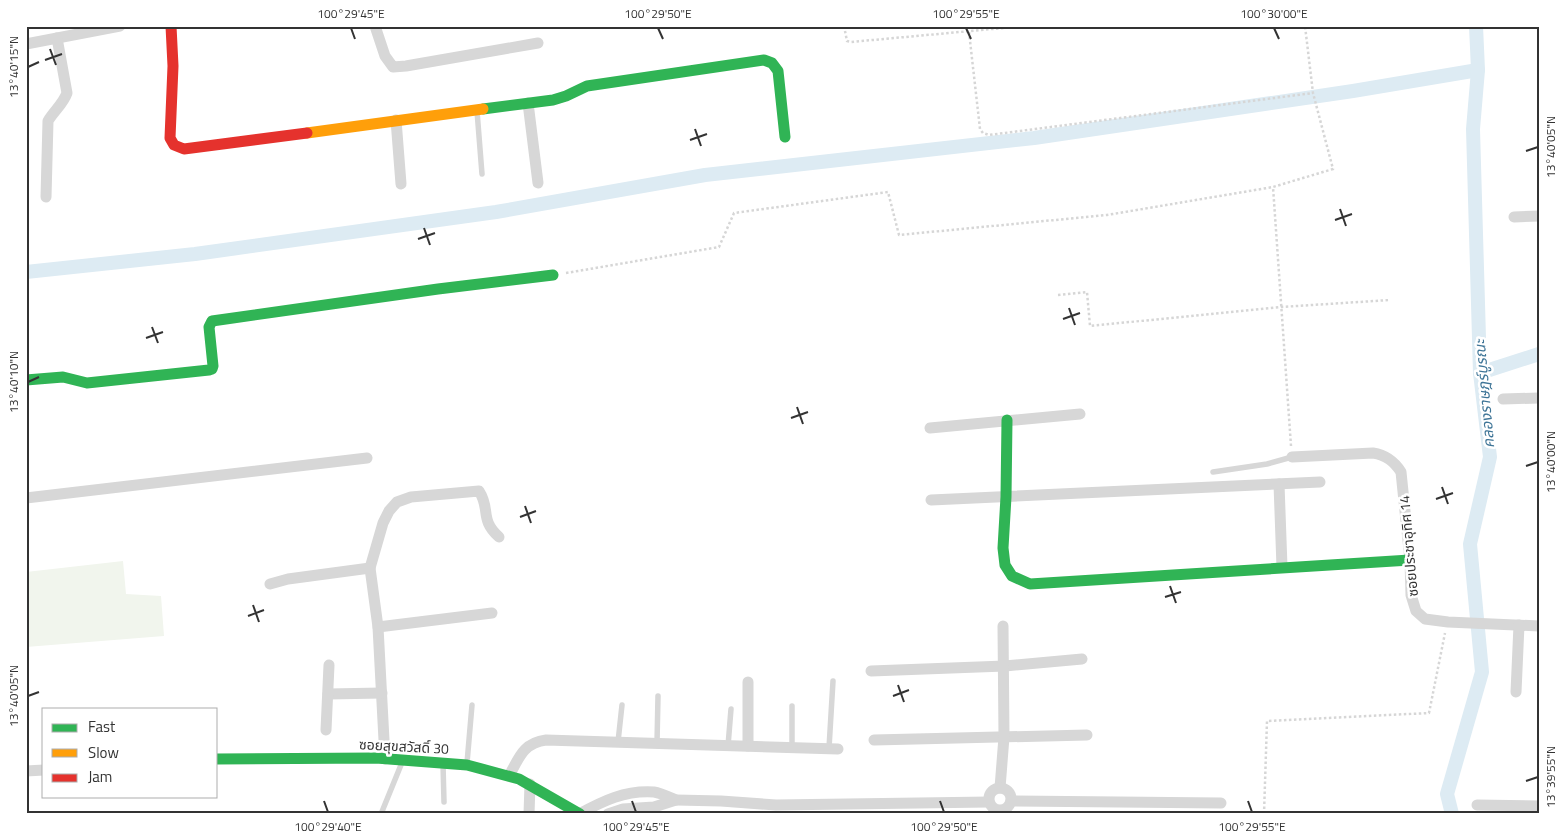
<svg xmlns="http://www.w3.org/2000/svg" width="1565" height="840" font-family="'Titillium Web','Noto Sans Thai',sans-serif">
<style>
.green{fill:#f1f5ed}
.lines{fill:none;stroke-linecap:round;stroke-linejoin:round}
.canal{stroke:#ddebf3;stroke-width:14}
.path{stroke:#d6d6d6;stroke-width:2.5;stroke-dasharray:2.5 2.5;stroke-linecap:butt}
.lane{stroke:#d7d7d7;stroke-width:5.5}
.street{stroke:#d7d7d7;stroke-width:11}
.fast{stroke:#30b455;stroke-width:11}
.slow{stroke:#ff9f0a;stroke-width:11}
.jam{stroke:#e5322d;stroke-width:11}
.ticks{fill:none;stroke:#333;stroke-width:2}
.labels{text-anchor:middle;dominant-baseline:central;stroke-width:5;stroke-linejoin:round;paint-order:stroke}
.street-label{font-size:14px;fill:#333;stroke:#fff}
.water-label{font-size:15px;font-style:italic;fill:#3f7597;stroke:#fff}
.neatline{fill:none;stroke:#333;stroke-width:2}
.ticks-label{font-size:12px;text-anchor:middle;fill:#333}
</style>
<rect width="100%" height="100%" fill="#fff"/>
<!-- green -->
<path class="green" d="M 123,561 L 126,594 L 161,596 L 164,636 L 26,647 L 26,572 Z"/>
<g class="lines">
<!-- canal -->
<g class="canal">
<path d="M 26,272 L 195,254 L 496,212 L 705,175 L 1034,138 L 1353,91 L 1478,70"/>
<path d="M 1480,373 L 1539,354"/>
<path d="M 1452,814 L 1447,794 L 1482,672 L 1470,544 L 1490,457 L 1480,373 L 1473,129 L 1478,70 L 1476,26"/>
</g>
<!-- path -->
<g class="path">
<path d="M 844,26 L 847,41 L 851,42 L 1025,26"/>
<path d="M 969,32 L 980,129 L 983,133 L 989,135 L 1313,93"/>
<path d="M 566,273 L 719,247 L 734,213 L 888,192 L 899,235 L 1107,215 L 1273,187"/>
<path d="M 1058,295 L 1087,292 L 1090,326 L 1281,307 L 1390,300"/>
<path d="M 1291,446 L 1273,187 L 1333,169 L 1313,93 L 1305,26"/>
<path d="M 1264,814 L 1267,721 L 1429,713 L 1445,633"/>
</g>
<!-- lane -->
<g class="lane">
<path d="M 477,111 L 482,174"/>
<path d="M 1213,472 L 1267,464 L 1292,457"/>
<path d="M 618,742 L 622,705"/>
<path d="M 657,743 L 658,696"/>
<path d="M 728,746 L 731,709"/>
<path d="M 792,748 L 792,706"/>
<path d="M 829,748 L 833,681"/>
<path d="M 467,763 L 472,705"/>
<path d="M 443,764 L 444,802"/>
<path d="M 381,814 L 403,760"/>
</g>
<!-- street -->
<g class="street">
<path d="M 375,26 L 385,56 L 393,67 L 406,66 L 538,43"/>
<path d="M 26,44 L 120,26"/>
<path d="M 528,103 L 538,183"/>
<path d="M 396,120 L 401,184"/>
<path d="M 46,197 L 48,121 C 54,111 63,104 67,93 L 57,38"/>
<path d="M 1514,217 L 1539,216"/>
<path d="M 1503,399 L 1539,398"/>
<path d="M 930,428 L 1080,414"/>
<path d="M 1292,457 L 1373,453 C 1386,455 1394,461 1401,472 L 1410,560 L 1411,595 L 1416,611 L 1425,619 L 1448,622 L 1539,626"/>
<path d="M 1279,484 L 1282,567"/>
<path d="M 26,498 L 367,458"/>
<path d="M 931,500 L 1320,482"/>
<path d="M 370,568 L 383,523 L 389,511 L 397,502 L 411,497 L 479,491 C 491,509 479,519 499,537"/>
<path d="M 270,584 L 288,579 L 370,568 L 378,627 L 385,759"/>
<path d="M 378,627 L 492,613"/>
<path d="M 871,671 L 1005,666 L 1082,659"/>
<path d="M 1516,692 L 1519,625"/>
<path d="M 328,694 L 382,693"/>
<path d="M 326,730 L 329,665"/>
<path d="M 874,740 L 1087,735"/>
<path d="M 748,746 L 748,682"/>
<path d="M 26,771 L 44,770"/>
<path d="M 509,776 C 519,758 523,743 546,740 L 838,749"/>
<path d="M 1000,788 L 1004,737 L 1003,626"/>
<circle cx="1000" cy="799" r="11"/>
<path d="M 676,800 L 721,801 L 776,805 L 989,802"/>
<path d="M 1011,801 L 1221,803"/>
<path d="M 1477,805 L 1539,806"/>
<path d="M 529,814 L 530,784"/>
<path d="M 579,814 C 603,801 625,790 654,792 C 661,793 669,797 676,800 L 654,807 L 623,809 L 608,814"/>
</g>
<!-- fast -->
<g class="fast">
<path d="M 483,109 L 553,100 L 566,96 L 587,86 L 764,60 L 772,63 L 778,71 L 785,137"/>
<path d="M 26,380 L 63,377 L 87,383 L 209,370 L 212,369 L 213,366 L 209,327 L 212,321 L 438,289 L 553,275"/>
<path d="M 1007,420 L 1006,497 L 1003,548 L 1005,565 L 1012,576 L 1030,584 L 1410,560"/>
<path d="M 216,759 L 376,758 L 467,765 L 519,779 L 580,814"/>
</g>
<!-- slow -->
<path class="slow" d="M 307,133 L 483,109"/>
<!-- jam -->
<path class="jam" d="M 171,26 L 173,66 L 170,138 L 174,145 L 184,149 L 307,133"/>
</g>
<!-- ticks -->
<path class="ticks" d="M 351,28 L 355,39M 658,28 L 663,39M 966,28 L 971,39M 1274,28 L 1279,39M 50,49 L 56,65M 45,60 L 62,54M 28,67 L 39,62M 695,129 L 701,146M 690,140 L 707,134M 1526,151 L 1538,147M 1340,209 L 1346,226M 1335,220 L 1352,214M 424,228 L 430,245M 418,239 L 435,233M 1069,308 L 1075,325M 1063,319 L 1080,313M 152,327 L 158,343M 146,338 L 163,332M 28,382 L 39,377M 797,407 L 803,424M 791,418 L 808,412M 1526,466 L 1538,462M 1442,487 L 1448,504M 1436,499 L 1453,493M 525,506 L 531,523M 520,517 L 536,511M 1170,586 L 1176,603M 1165,597 L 1181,592M 253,605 L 259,622M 248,616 L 264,610M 898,685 L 904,702M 28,696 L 39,692M 893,696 L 909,690M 1526,781 L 1538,777M 324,801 L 328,812M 632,801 L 636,812M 940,801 L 944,812M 1248,801 L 1252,812"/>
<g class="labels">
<!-- street labels -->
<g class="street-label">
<text transform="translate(1408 546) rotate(-95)">ซอยประชาอุทิศ 14</text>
<text transform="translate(404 746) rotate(3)">ซอยสุขสวัสดิ์ 30</text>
</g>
<!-- water labels -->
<g class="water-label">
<text transform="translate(1484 394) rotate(-95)">คลองราษฎร์บูรณะ</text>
</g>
</g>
<!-- border -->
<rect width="1565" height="840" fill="none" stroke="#ffffff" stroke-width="55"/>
<!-- legend -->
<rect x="42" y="708" width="175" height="90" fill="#ffffff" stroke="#adadad"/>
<rect x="52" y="724" width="25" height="8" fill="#30b455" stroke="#adadad"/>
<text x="88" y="732" font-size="15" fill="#333333">Fast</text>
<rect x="52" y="749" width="25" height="8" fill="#ff9f0a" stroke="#adadad"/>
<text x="88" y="758" font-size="15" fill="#333333">Slow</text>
<rect x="52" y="774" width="25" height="8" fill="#e5322d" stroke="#adadad"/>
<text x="88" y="782" font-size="15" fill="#333333">Jam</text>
<rect x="28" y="28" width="1510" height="784" class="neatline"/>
<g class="ticks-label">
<text x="351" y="18">100°29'45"E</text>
<text x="658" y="18">100°29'50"E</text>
<text x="966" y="18">100°29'55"E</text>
<text x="1274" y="18">100°30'00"E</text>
<text transform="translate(14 67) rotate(-90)" y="4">13°40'15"N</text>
<text transform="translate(1551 147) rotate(-90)" y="4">13°40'05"N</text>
<text transform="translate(14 382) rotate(-90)" y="4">13°40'10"N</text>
<text transform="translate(1551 462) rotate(-90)" y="4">13°40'00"N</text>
<text transform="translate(14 696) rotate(-90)" y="4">13°40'05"N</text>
<text transform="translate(1551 777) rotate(-90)" y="4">13°39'55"N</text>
<text x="328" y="831">100°29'40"E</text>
<text x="636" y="831">100°29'45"E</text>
<text x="944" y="831">100°29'50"E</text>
<text x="1252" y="831">100°29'55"E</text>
</g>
</svg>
